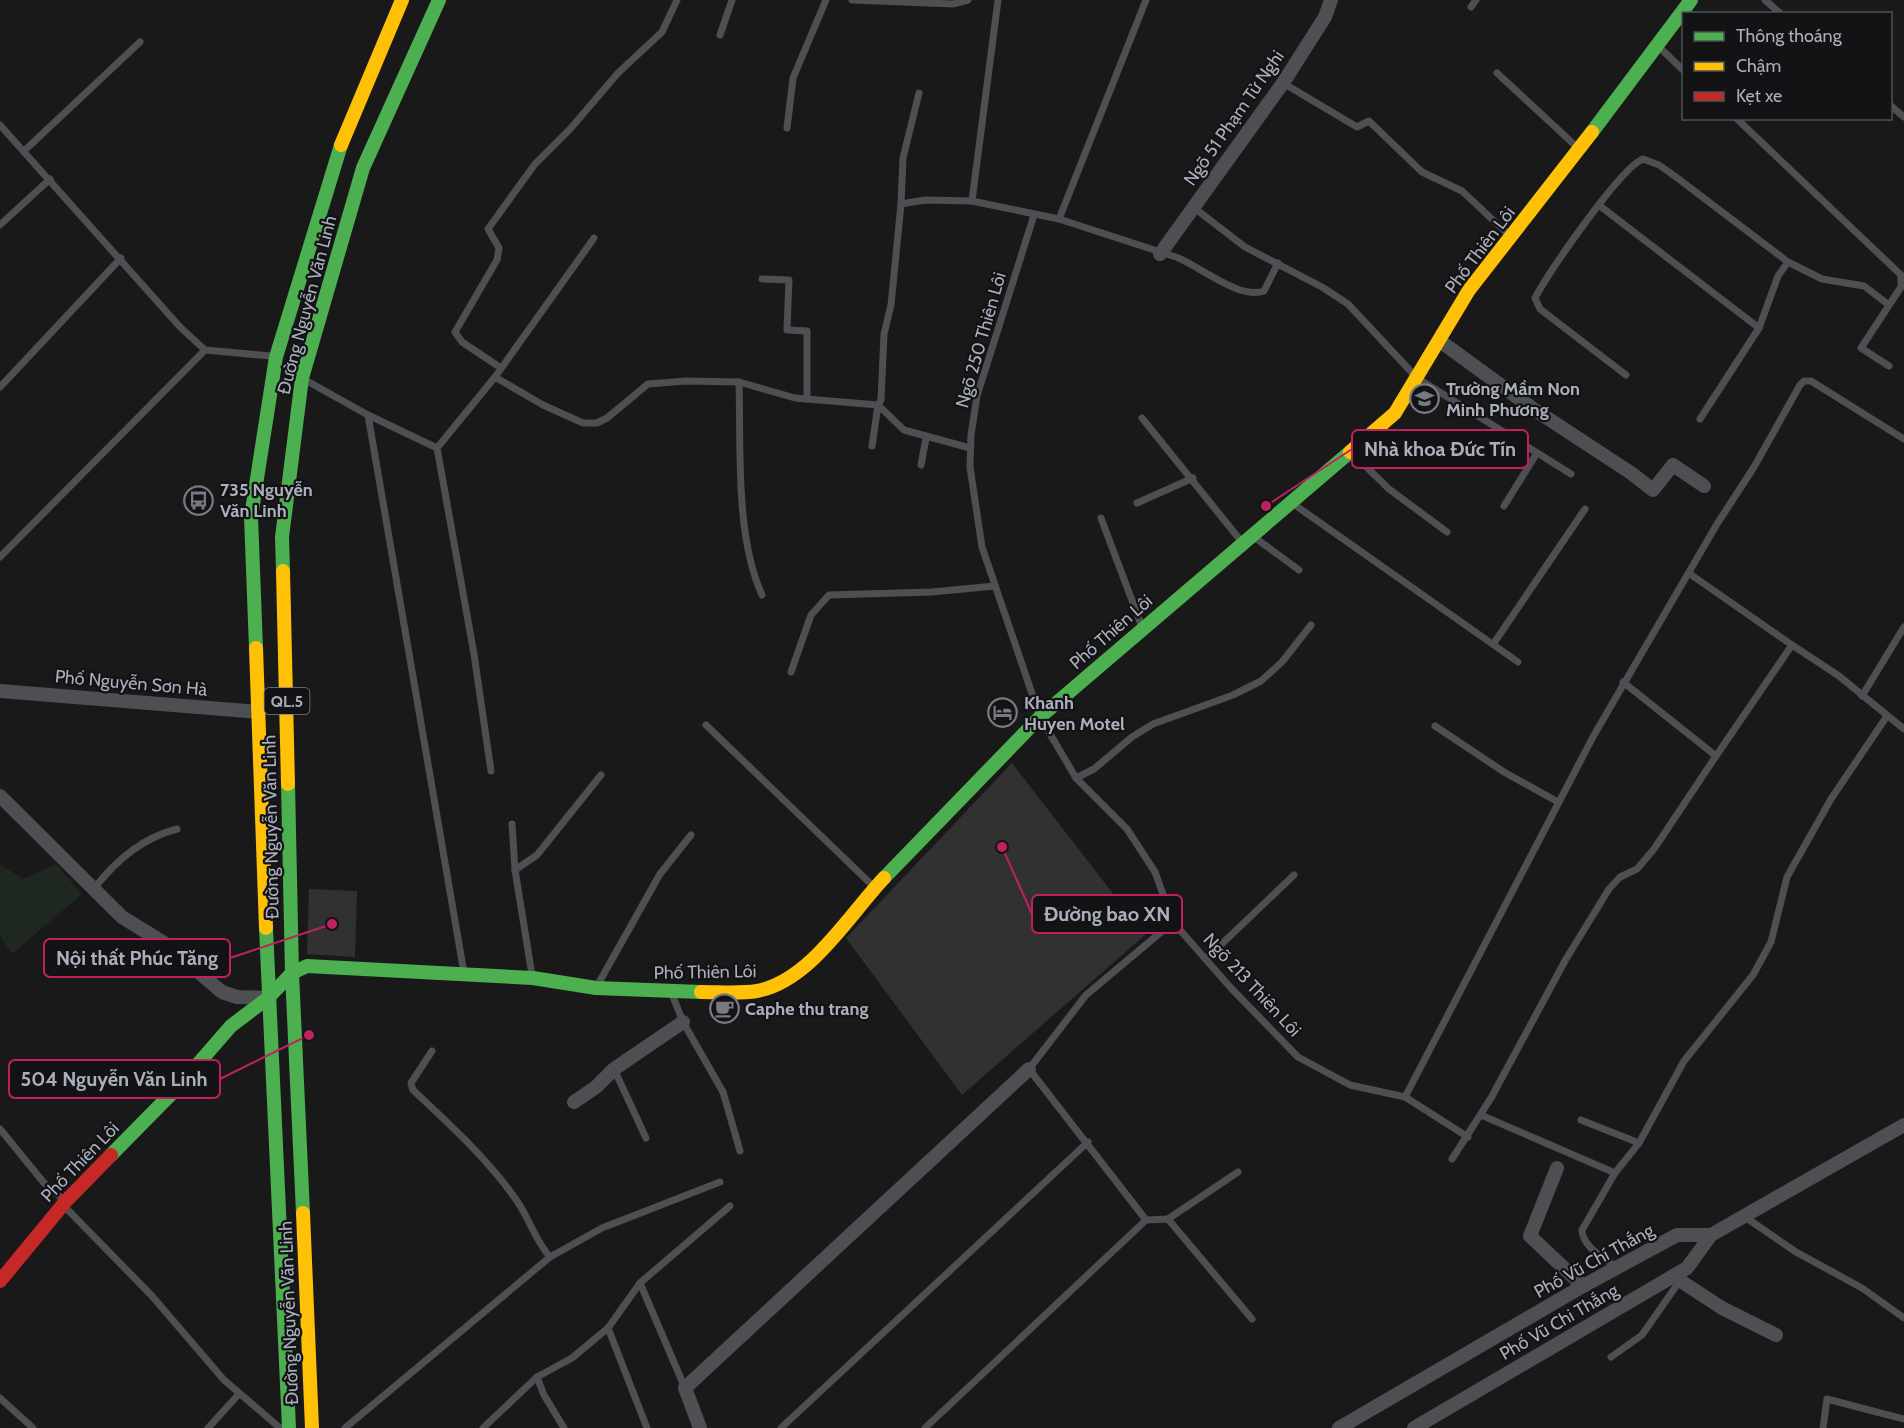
<svg xmlns="http://www.w3.org/2000/svg" width="1904" height="1428" font-family="Cabin,sans-serif">
<style>
.green{fill:#1f2721}
.building{fill:#313132}
.lines{fill:none;stroke-linecap:round;stroke-linejoin:round}
.lane{stroke:#4d4f53;stroke-width:7}
.street{stroke:#4d4f53;stroke-width:14}
.fast{stroke:#4caf50;stroke-width:14}
.slow{stroke:#ffc107;stroke-width:14}
.jam{stroke:#c62828;stroke-width:14}
.labels{text-anchor:middle;dominant-baseline:central;stroke-width:4.5;stroke-linejoin:round;paint-order:stroke}
.shield{fill:#131316;stroke:#7d808a;stroke-width:1.5}
.shield-label{font-size:16px;font-weight:bold;fill:#aaafbb}
.street-label{font-size:18px;fill:#aaafbb;stroke:#131316}
.poi-label{font-size:18px;font-weight:bold;fill:#aaafbb;stroke:#131316;text-anchor:start}
.leader{fill:none;stroke:#c12060;stroke-width:2}
.callout-dot{fill:#c12060;stroke:#131316;stroke-width:2}
.callout{fill:#131316;stroke:#c12060;stroke-width:2}
.callout-label{font-size:20px;text-anchor:middle;font-weight:bold;fill:#aaafbb}
</style>
<rect width="100%" height="100%" fill="#19191a"/>
<!-- green -->
<path class="green" d="M 0,864 L 23,879 L 56,864 L 82,894 L 12,954 L 0,936 Z"/>
<!-- building -->
<g class="building">
<path d="M 1012,763 L 1145,935 L 962,1095 L 846,938 Z"/>
<path d="M 309,889 L 357,891 L 355,957 L 307,954 Z"/>
</g>
<g class="lines">
<!-- lane -->
<g class="lane">
<path d="M 852,0 L 953,4 L 968,0"/>
<path d="M 998,0 L 972,201 L 1059,219 L 1176,257 C 1200,266 1239,300 1264,291 L 1278,263"/>
<path d="M 1765,0 L 1781,14"/>
<path d="M 1471,7 L 1476,0"/>
<path d="M 720,35 L 732,0"/>
<path d="M 1658,46 L 1684,71"/>
<path d="M 1497,73 L 1579,149"/>
<path d="M 1283,83 L 1357,127 L 1369,121 L 1422,172 L 1462,191 L 1510,236"/>
<path d="M 1890,105 L 1904,117"/>
<path d="M 1736,118 L 1901,275 L 1901,287 L 1861,348 L 1889,366"/>
<path d="M 0,125 L 180,327 L 205,350 L 271,356"/>
<path d="M 787,128 L 793,78 L 826,0"/>
<path d="M 24,151 L 140,42"/>
<path d="M 901,204 L 903,158 L 919,93"/>
<path d="M 1600,206 L 1759,328"/>
<path d="M 1193,207 L 1245,247 L 1322,287 L 1348,304 L 1417,378 L 1571,474"/>
<path d="M 1034,215 L 977,396 L 971,435 L 970,467 L 982,547 L 1040,717 L 1076,778 L 1127,829 L 1155,872 L 1173,922 L 1230,987 L 1298,1057 L 1350,1085 L 1405,1097 L 1468,1137"/>
<path d="M 1059,219 L 1146,0"/>
<path d="M 0,225 L 50,179"/>
<path d="M 1788,262 L 1822,279 L 1864,286 L 1889,305"/>
<path d="M 762,279 L 789,280 L 787,330 L 807,331 L 807,399"/>
<path d="M 501,368 L 462,342 L 455,332 L 497,260 L 499,248 L 488,229 L 535,164 L 571,128 L 618,73 L 662,32 L 677,0"/>
<path d="M 1626,375 L 1540,309 L 1535,298 C 1549,272 1620,168 1643,159 L 1659,165 L 1676,177 L 1788,262 L 1778,276 L 1759,328 L 1700,419"/>
<path d="M 495,377 L 543,405 L 583,423 L 597,423 L 607,418 L 648,384 L 686,381 L 739,382 L 795,398 L 878,405 L 881,400 L 884,334 L 891,305 L 901,204 L 925,200 L 972,201"/>
<path d="M 307,381 L 368,415 L 464,973"/>
<path d="M 739,382 C 741,448 735,535 762,595"/>
<path d="M 0,387 L 121,258"/>
<path d="M 878,405 L 904,430 L 970,448"/>
<path d="M 368,415 L 437,448 L 474,654 L 491,771"/>
<path d="M 1142,418 L 1241,541"/>
<path d="M 872,446 L 878,405"/>
<path d="M 437,448 L 495,377 L 594,238"/>
<path d="M 1352,453 L 1389,489 L 1447,532"/>
<path d="M 921,465 L 926,438"/>
<path d="M 1137,503 L 1193,478"/>
<path d="M 1292,503 L 1518,662"/>
<path d="M 1504,506 L 1537,453"/>
<path d="M 1101,518 L 1142,627"/>
<path d="M 1254,537 L 1299,570"/>
<path d="M 0,557 L 205,350"/>
<path d="M 1690,574 L 1792,645"/>
<path d="M 1494,643 L 1585,509"/>
<path d="M 791,672 L 811,615 L 829,595 L 932,592 L 995,586"/>
<path d="M 1862,696 L 1904,627"/>
<path d="M 706,725 L 873,886"/>
<path d="M 1435,726 L 1504,772 L 1558,802"/>
<path d="M 1716,756 L 1792,645 L 1839,676 L 1904,729"/>
<path d="M 1076,778 L 1094,769 L 1132,737 L 1153,724 L 1233,695 L 1261,681 L 1282,662 L 1311,625"/>
<path d="M 512,824 L 515,870 L 532,975"/>
<path d="M 515,870 L 537,855 L 601,775"/>
<path d="M 93,890 C 115,861 141,838 177,829"/>
<path d="M 1206,959 L 1294,875"/>
<path d="M 597,986 L 660,874 L 691,835"/>
<path d="M 672,994 L 683,1022 L 723,1092 L 740,1151"/>
<path d="M 432,1051 L 411,1083 L 413,1090 C 450,1125 488,1159 517,1201 C 530,1220 535,1240 550,1257"/>
<path d="M 614,1069 L 646,1138"/>
<path d="M 1405,1097 L 1594,735 L 1717,524 L 1754,467 L 1800,385 L 1804,381 L 1811,381 L 1904,439"/>
<path d="M 1481,1115 L 1615,1173"/>
<path d="M 1581,1120 L 1639,1143"/>
<path d="M 0,1129 L 44,1183 L 64,1200"/>
<path d="M 1452,1159 L 1491,1098 L 1566,959 L 1609,889 L 1620,877 L 1637,869 L 1654,849 L 1716,756 L 1623,682"/>
<path d="M 65,1207 L 152,1296 L 224,1380 L 280,1428"/>
<path d="M 1745,1217 L 1796,1252 L 1862,1288 L 1904,1318"/>
<path d="M 1168,1219 L 1252,1319"/>
<path d="M 1146,1220 L 1029,1069 L 1086,995 L 1173,922"/>
<path d="M 1617,1268 C 1604,1257 1583,1248 1582,1230 L 1615,1173 L 1639,1143 L 1684,1061 L 1753,975 L 1771,942 L 1787,877 L 1831,799 L 1887,716"/>
<path d="M 640,1283 L 685,1388"/>
<path d="M 608,1328 L 647,1428"/>
<path d="M 1611,1357 L 1642,1335 L 1679,1282"/>
<path d="M 537,1377 L 544,1395 L 564,1428"/>
<path d="M 0,1398 L 33,1428"/>
<path d="M 208,1428 L 238,1395"/>
<path d="M 345,1428 L 550,1257 L 602,1228 L 720,1182"/>
<path d="M 483,1428 L 537,1377 L 572,1358 L 608,1328 L 640,1283 L 730,1206"/>
<path d="M 781,1428 L 1088,1142"/>
<path d="M 925,1428 L 1146,1220 L 1168,1219 L 1238,1172"/>
<path d="M 1823,1428 L 1827,1399 L 1904,1419"/>
</g>
<!-- street -->
<g class="street">
<path d="M 1160,254 L 1283,83 L 1325,17 L 1331,0"/>
<path d="M 1440,341 L 1532,408 L 1631,473 L 1653,490 L 1673,465 L 1704,486"/>
<path d="M 0,691 L 259,712"/>
<path d="M 0,796 L 122,917 L 164,943 L 222,992 L 237,997 L 268,998"/>
<path d="M 574,1102 L 596,1087 L 614,1069 L 683,1022"/>
<path d="M 1557,1168 L 1530,1236 L 1583,1286"/>
<path d="M 1673,1276 L 1722,1308 L 1776,1335"/>
<path d="M 700,1428 L 685,1388 L 1029,1069"/>
<path d="M 1339,1428 L 1583,1286 L 1677,1235 L 1711,1235 L 1904,1125"/>
<path d="M 1414,1428 L 1687,1268 L 1711,1235"/>
</g>
<!-- fast -->
<g class="fast">
<path d="M 1592,132 L 1691,0"/>
<path d="M 283,571 L 282,537 L 302,378 L 363,168 L 439,0"/>
<path d="M 256,648 L 251,517 L 276,357 L 341,145"/>
<path d="M 288,784 L 292,973 L 303,1213"/>
<path d="M 884,878 L 1040,717 L 1350,452"/>
<path d="M 266,928 L 289,1428"/>
<path d="M 111,1155 L 176,1089 L 231,1026 L 268,998 L 292,973 L 307,966 L 533,978 L 596,988 L 701,992"/>
</g>
<!-- slow -->
<g class="slow">
<path d="M 341,145 L 402,0"/>
<path d="M 1350,452 L 1395,413 L 1469,290 L 1592,132"/>
<path d="M 283,571 L 288,784"/>
<path d="M 256,648 L 266,928"/>
<path d="M 701,992 C 719,992 739,994 757,991 C 810,981 849,915 884,878"/>
<path d="M 303,1213 L 312,1428"/>
</g>
<!-- jam -->
<path class="jam" d="M 0,1281 L 66,1201 L 111,1155"/>
</g>
<!-- icons -->
<defs>
<symbol id="school-ring" viewBox="-11 -11 22 22"><circle r="9.5" fill="#131316" stroke="#777a83" stroke-width="1.5"/><path d="M0-5L7-2L0 1L-7-2ZM-4 1L0 2.5L4 1V4Q0 6-4 4Z" fill="#777a83"/></symbol>
<symbol id="bus-ring" viewBox="-11 -11 22 22"><circle r="9.5" fill="#131316" stroke="#777a83" stroke-width="1.5"/><path d="M-5-6H5V4H4V6H2V4H-2V6H-4V4H-5ZM-3.5-4V0h7V-4ZM-3.5 1.2v1.5H-2V1.2ZM2 1.2v1.5H3.5V1.2Z" fill="#777a83"/></symbol>
<symbol id="hotel-ring" viewBox="-11 -11 22 22"><circle r="9.5" fill="#131316" stroke="#777a83" stroke-width="1.5"/><path d="M-6-4.5h1.5V1H6V5H4.5V3h-9V5H-6ZM-4 0a1.8 1.8 0 1 1 3.6 0ZM.5 0V-2.5h3Q6-2.5 6 0Z" fill="#777a83"/></symbol>
<symbol id="cafe-ring" viewBox="-11 -11 22 22"><circle r="9.5" fill="#131316" stroke="#777a83" stroke-width="1.5"/><path d="M-5.5-4.5H6V0H3Q3 3.5 0 3.5H-2.5Q-5.5 3.5-5.5 0ZM3-3.2v2h1.7v-2ZM-6 4.5H4V6H-6Z" fill="#777a83"/></symbol>
</defs>
<g fill-rule="evenodd">
<use href="#school-ring" x="1408" y="382" width="33" height="33"/>
<use href="#bus-ring" x="182" y="484" width="33" height="33"/>
<use href="#hotel-ring" x="986" y="696" width="33" height="33"/>
<use href="#cafe-ring" x="708" y="992" width="33" height="33"/>
</g>
<g class="labels">
<!-- shield labels -->
<rect class="shield" x="264.5" y="688" width="45" height="26" rx="4.5"/>
<g class="shield-label">
<text x="287" y="701">QL.5</text>
</g>
<!-- street labels -->
<g class="street-label">
<text transform="translate(1234 118) rotate(-55)">Ngõ 51 Phạm Tử Nghi</text>
<text transform="translate(1480 250) rotate(-53)">Phố Thiên Lôi</text>
<text transform="translate(307 305) rotate(-75)">Đường Nguyễn Văn Linh</text>
<text transform="translate(981 340) rotate(-74)">Ngõ 250 Thiên Lôi</text>
<text transform="translate(1111 632) rotate(-41)">Phố Thiên Lôi</text>
<text transform="translate(131 683) rotate(5)">Phố Nguyễn Sơn Hà</text>
<text transform="translate(271 827) rotate(-91)">Đường Nguyễn Văn Linh</text>
<text transform="translate(705 972) rotate(-1)">Phố Thiên Lôi</text>
<text transform="translate(1252 985) rotate(47)">Ngõ 213 Thiên Lôi</text>
<text transform="translate(80 1162) rotate(-46)">Phố Thiên Lôi</text>
<text transform="translate(1594 1261) rotate(-29)">Phố Vũ Chí Thắng</text>
<text transform="translate(289 1313) rotate(-92)">Đường Nguyễn Văn Linh</text>
<text transform="translate(1559 1322) rotate(-30)">Phố Vũ Chi Thắng</text>
</g>
<!-- poi labels -->
<g class="poi-label">
<text x="1446" y="389">Trường Mầm Non<tspan x="1446" dy="21">Minh Phương</tspan></text>
<text x="220" y="490">735 Nguyễn<tspan x="220" dy="21">Văn Linh</tspan></text>
<text x="1024" y="703">Khanh<tspan x="1024" dy="21">Huyen Motel</tspan></text>
<text x="745" y="1009">Caphe thu trang</text>
</g>
</g>
<!-- callouts -->
<path class="leader" d="M1266 506L1352 449M1002 847L1032 914M332 924L230 958M309 1035L220 1079"/>
<g class="callout-dot">
<circle cx="1266" cy="506" r="6"/>
<circle cx="1002" cy="847" r="6"/>
<circle cx="332" cy="924" r="6"/>
<circle cx="309" cy="1035" r="6"/>
</g>
<g class="callout">
<rect x="1352" y="430" width="176" height="38" rx="6"/>
<rect x="1032" y="895" width="150" height="38" rx="6"/>
<rect x="44" y="939" width="186" height="38" rx="6"/>
<rect x="9" y="1060" width="211" height="38" rx="6"/>
</g>
<g class="callout-label">
<text x="1440" y="456">Nhà khoa Đức Tín</text>
<text x="1107" y="921">Đường bao XN</text>
<text x="137" y="965">Nội thất Phúc Tăng</text>
<text x="114" y="1086">504 Nguyễn Văn Linh</text>
</g>
<!-- legend -->
<rect x="1682" y="12" width="210" height="108" fill="#131316" stroke="#4f5158" stroke-width="1.5"/>
<rect x="1694" y="32" width="30" height="9" fill="#4caf50" stroke="#4f5158" stroke-width="1.5"/>
<text x="1736" y="42" font-size="18" fill="#aaafbb">Thông thoáng</text>
<rect x="1694" y="62" width="30" height="9" fill="#ffc107" stroke="#4f5158" stroke-width="1.5"/>
<text x="1736" y="72" font-size="18" fill="#aaafbb">Chậm</text>
<rect x="1694" y="92" width="30" height="9" fill="#c62828" stroke="#4f5158" stroke-width="1.5"/>
<text x="1736" y="102" font-size="18" fill="#aaafbb">Kẹt xe</text>
</svg>
